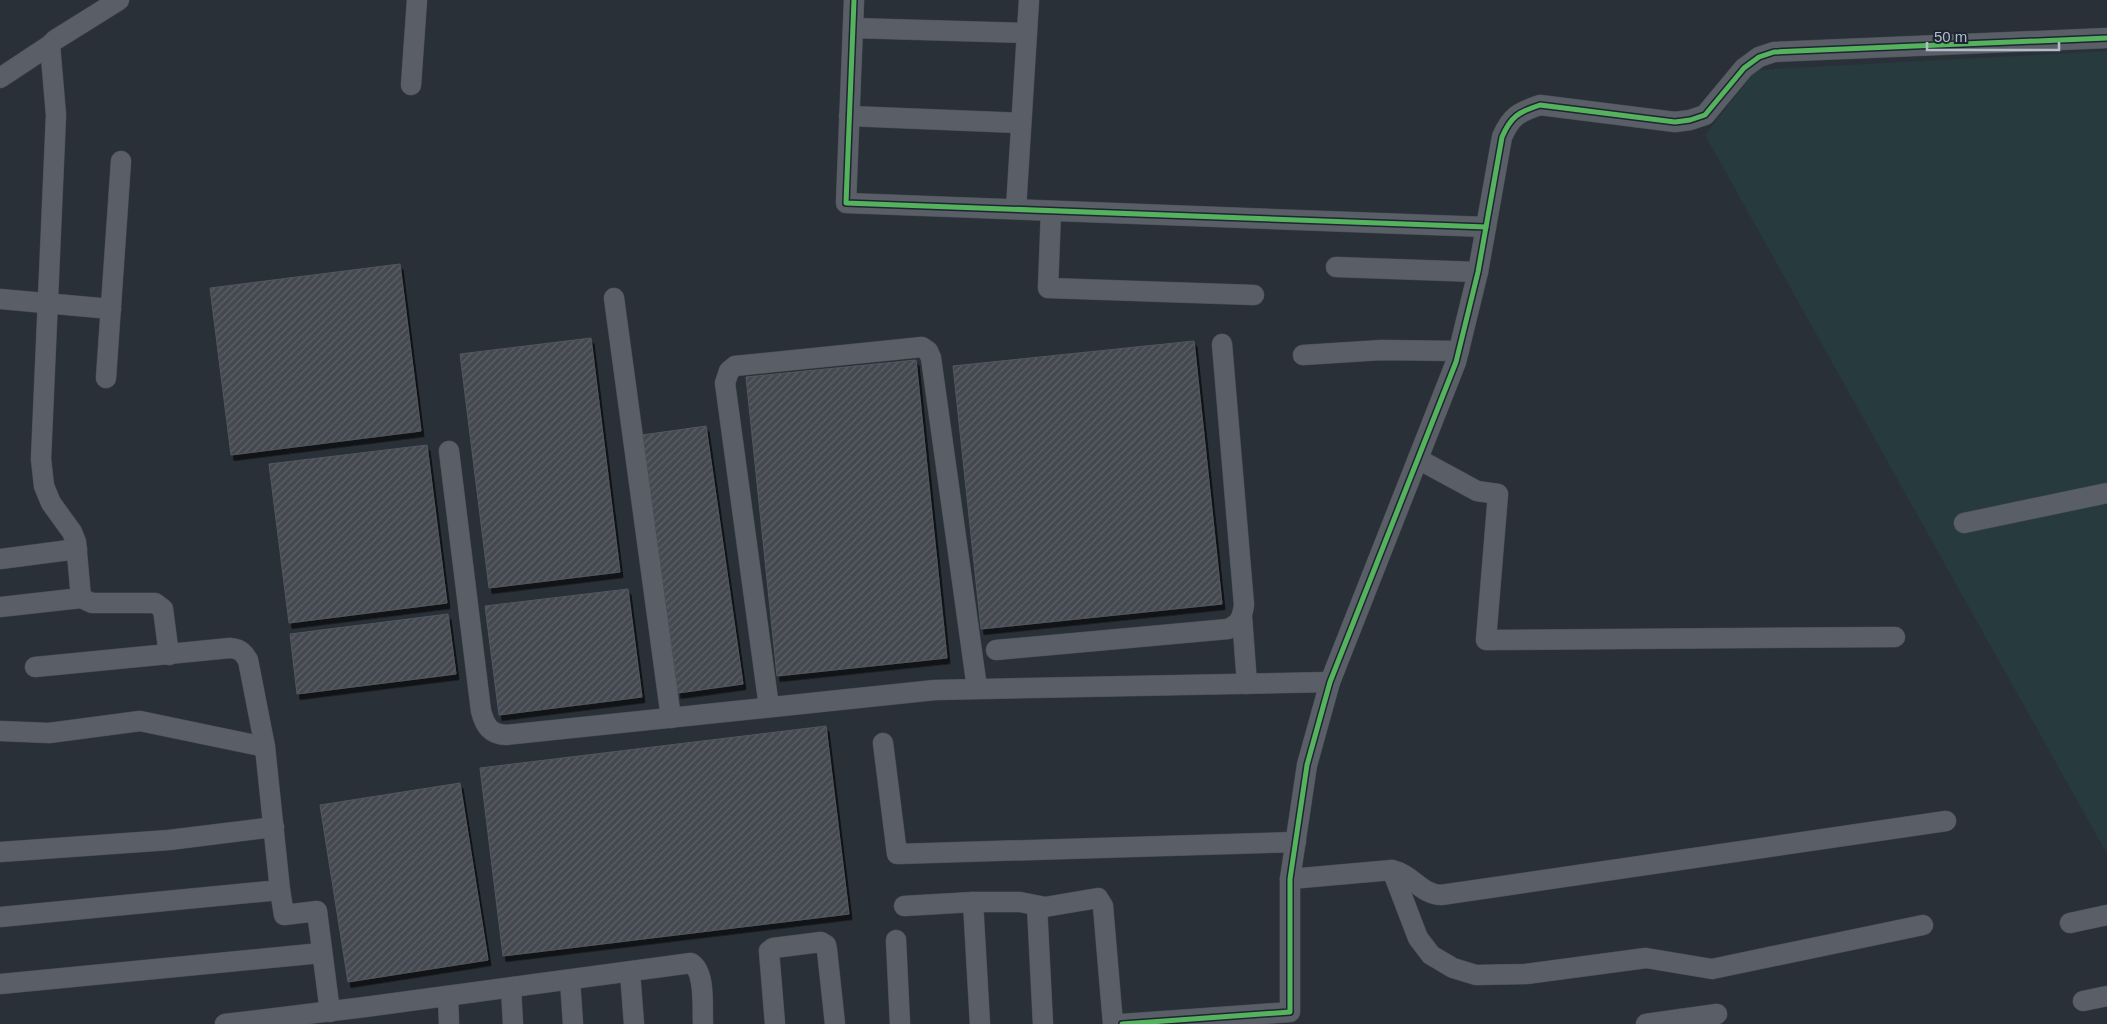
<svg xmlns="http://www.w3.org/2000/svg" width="2107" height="1024" font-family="Arial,sans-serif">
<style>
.grass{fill:#273a3e}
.building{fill:url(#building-hatch);stroke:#52575f;filter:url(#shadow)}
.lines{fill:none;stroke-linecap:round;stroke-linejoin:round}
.minor-casing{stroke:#484c53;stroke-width:21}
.minor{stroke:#5a5e66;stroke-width:20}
.cycleway-casing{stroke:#1d2633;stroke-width:8}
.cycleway{stroke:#56b35d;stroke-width:5}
</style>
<defs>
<pattern id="building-hatch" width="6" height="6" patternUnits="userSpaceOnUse" patternTransform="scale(1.25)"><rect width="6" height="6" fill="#444950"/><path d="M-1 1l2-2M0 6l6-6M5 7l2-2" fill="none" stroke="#5d6168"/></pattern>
<filter id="shadow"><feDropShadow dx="3" dy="5.5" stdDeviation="0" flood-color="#0009"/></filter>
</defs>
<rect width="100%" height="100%" fill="#2a3038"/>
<!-- grass -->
<path class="grass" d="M 2107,51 L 2107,854 L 1705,135 L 1756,70 Z"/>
<!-- building -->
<g class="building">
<path d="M 400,264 L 421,431 L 231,455 L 210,288 Z"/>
<path d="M 591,338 L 620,572 L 489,588 L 460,354 Z"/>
<path d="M 1194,341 L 1222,604 L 981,629 L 953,366 Z"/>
<path d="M 916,360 L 947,658 L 777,676 L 746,377 Z"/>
<path d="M 706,426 L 743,684 L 678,693 L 642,435 Z"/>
<path d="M 427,445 L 447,603 L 289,623 L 269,464 Z"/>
<path d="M 628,589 L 642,697 L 499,715 L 485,606 Z"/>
<path d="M 448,614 L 456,674 L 297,694 L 290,634 Z"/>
<path d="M 826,726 L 849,914 L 503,956 L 480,768 Z"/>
<path d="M 460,783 L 488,960 L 348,982 L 320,805 Z"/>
</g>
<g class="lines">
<defs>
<g id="minor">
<path d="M 119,0 L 55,40 L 50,45 L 56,115 L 41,459 L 44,486 L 51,503 L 72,532 L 76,542 L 81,598 L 92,603 L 155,603 L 163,609 L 169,655"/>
<path d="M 854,0 L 846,203 L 1486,227"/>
<path d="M 853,28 L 1027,33"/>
<path d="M 0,78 L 50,45"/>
<path d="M 411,85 L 417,0"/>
<path d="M 849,116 L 1021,123"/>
<path d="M 1016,209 L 1029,0"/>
<path d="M 1051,211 L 1048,288 L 1254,295"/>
<path d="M 1336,267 L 1478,272"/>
<path d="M 614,298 L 671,718"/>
<path d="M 0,299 L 111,309"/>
<path d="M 1303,355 L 1382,350 L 1459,351"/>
<path d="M 106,378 L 121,161"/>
<path d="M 449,451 L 481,711 C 485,726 490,734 506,735 L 935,690 L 1330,682"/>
<path d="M 1418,459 L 1477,491 L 1498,494 L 1486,640 L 1895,637"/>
<path d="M 1964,523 L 2107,493"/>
<path d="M 0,559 L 77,549"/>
<path d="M 0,607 L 81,598"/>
<path d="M 1242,617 L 1247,684"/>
<path d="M 996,650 L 1228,629 C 1240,624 1242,618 1244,605 L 1222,344"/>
<path d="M 769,707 L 725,383 L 729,371 L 735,366 L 922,347 L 928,351 L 931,358 L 977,688"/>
<path d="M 0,731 L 49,733 L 140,721 L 265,747"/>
<path d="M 883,743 L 897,854 L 1296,842"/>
<path d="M 0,852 L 169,840 L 274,827"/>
<path d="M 1392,870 L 1418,938 L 1431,955 L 1453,968 L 1476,975 L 1526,974 L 1646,958 L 1712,969 L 1923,925"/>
<path d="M 1290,879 L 1392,870 C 1412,874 1420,894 1441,895 L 1946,821"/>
<path d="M 280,890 L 284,915 L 317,911 L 330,1012"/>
<path d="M 973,902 L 980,1024"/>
<path d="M 904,906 L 973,902 L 1020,902 L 1045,907 L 1098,898 L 1103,906 L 1113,1024"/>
<path d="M 1037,906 L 1043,1024"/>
<path d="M 0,917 L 280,890 L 265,747 L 248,660 C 243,652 240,649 230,648 L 35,667"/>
<path d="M 2070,923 L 2107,915"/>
<path d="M 896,940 L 900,1024"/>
<path d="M 630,972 L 634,1024"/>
<path d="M 570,980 L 573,1024"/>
<path d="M 0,984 L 321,953"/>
<path d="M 511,988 L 513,1024"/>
<path d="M 448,996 L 449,1024"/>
<path d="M 2083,1001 L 2107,996"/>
<path d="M 225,1024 L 365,1007 L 691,963 C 706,972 702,1007 703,1024"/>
<path d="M 775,1024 L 769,951 L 773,948 L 821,942 L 826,945 L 827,950 L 835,1024"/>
<path d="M 1122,1024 L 1290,1012 L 1290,879 L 1307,765 L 1330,682 L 1456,362 L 1478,272 L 1502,137 C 1511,116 1519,112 1540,105 L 1675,122 L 1690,120 L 1705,115 L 1744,68 L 1759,57 L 1774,52 L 2107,38"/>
<path d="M 1646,1024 L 1681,1019"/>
<path d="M 1682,1024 L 1681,1019 L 1717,1014"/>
</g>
</defs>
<!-- minor casing -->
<use href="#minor" class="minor-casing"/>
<!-- minor -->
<use href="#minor" class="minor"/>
<defs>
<g id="cycleway">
<path d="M 854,0 L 846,203 L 1486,227"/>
<path d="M 1122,1024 L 1290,1012 L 1290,879 L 1307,765 L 1330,682 L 1456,362 L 1478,272 L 1502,137 C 1511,116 1519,112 1540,105 L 1675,122 L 1690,120 L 1705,115 L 1744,68 L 1759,57 L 1774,52 L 2107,38"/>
</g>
</defs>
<!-- cycleway casing -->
<use href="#cycleway" class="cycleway-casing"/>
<!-- cycleway -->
<use href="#cycleway" class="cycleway"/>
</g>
<!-- scale -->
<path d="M1927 42v8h132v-8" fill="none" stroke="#b4bcc9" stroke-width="2.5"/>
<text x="1934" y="42" font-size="15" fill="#b4bcc9" stroke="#1d2633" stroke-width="4" paint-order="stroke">50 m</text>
</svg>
